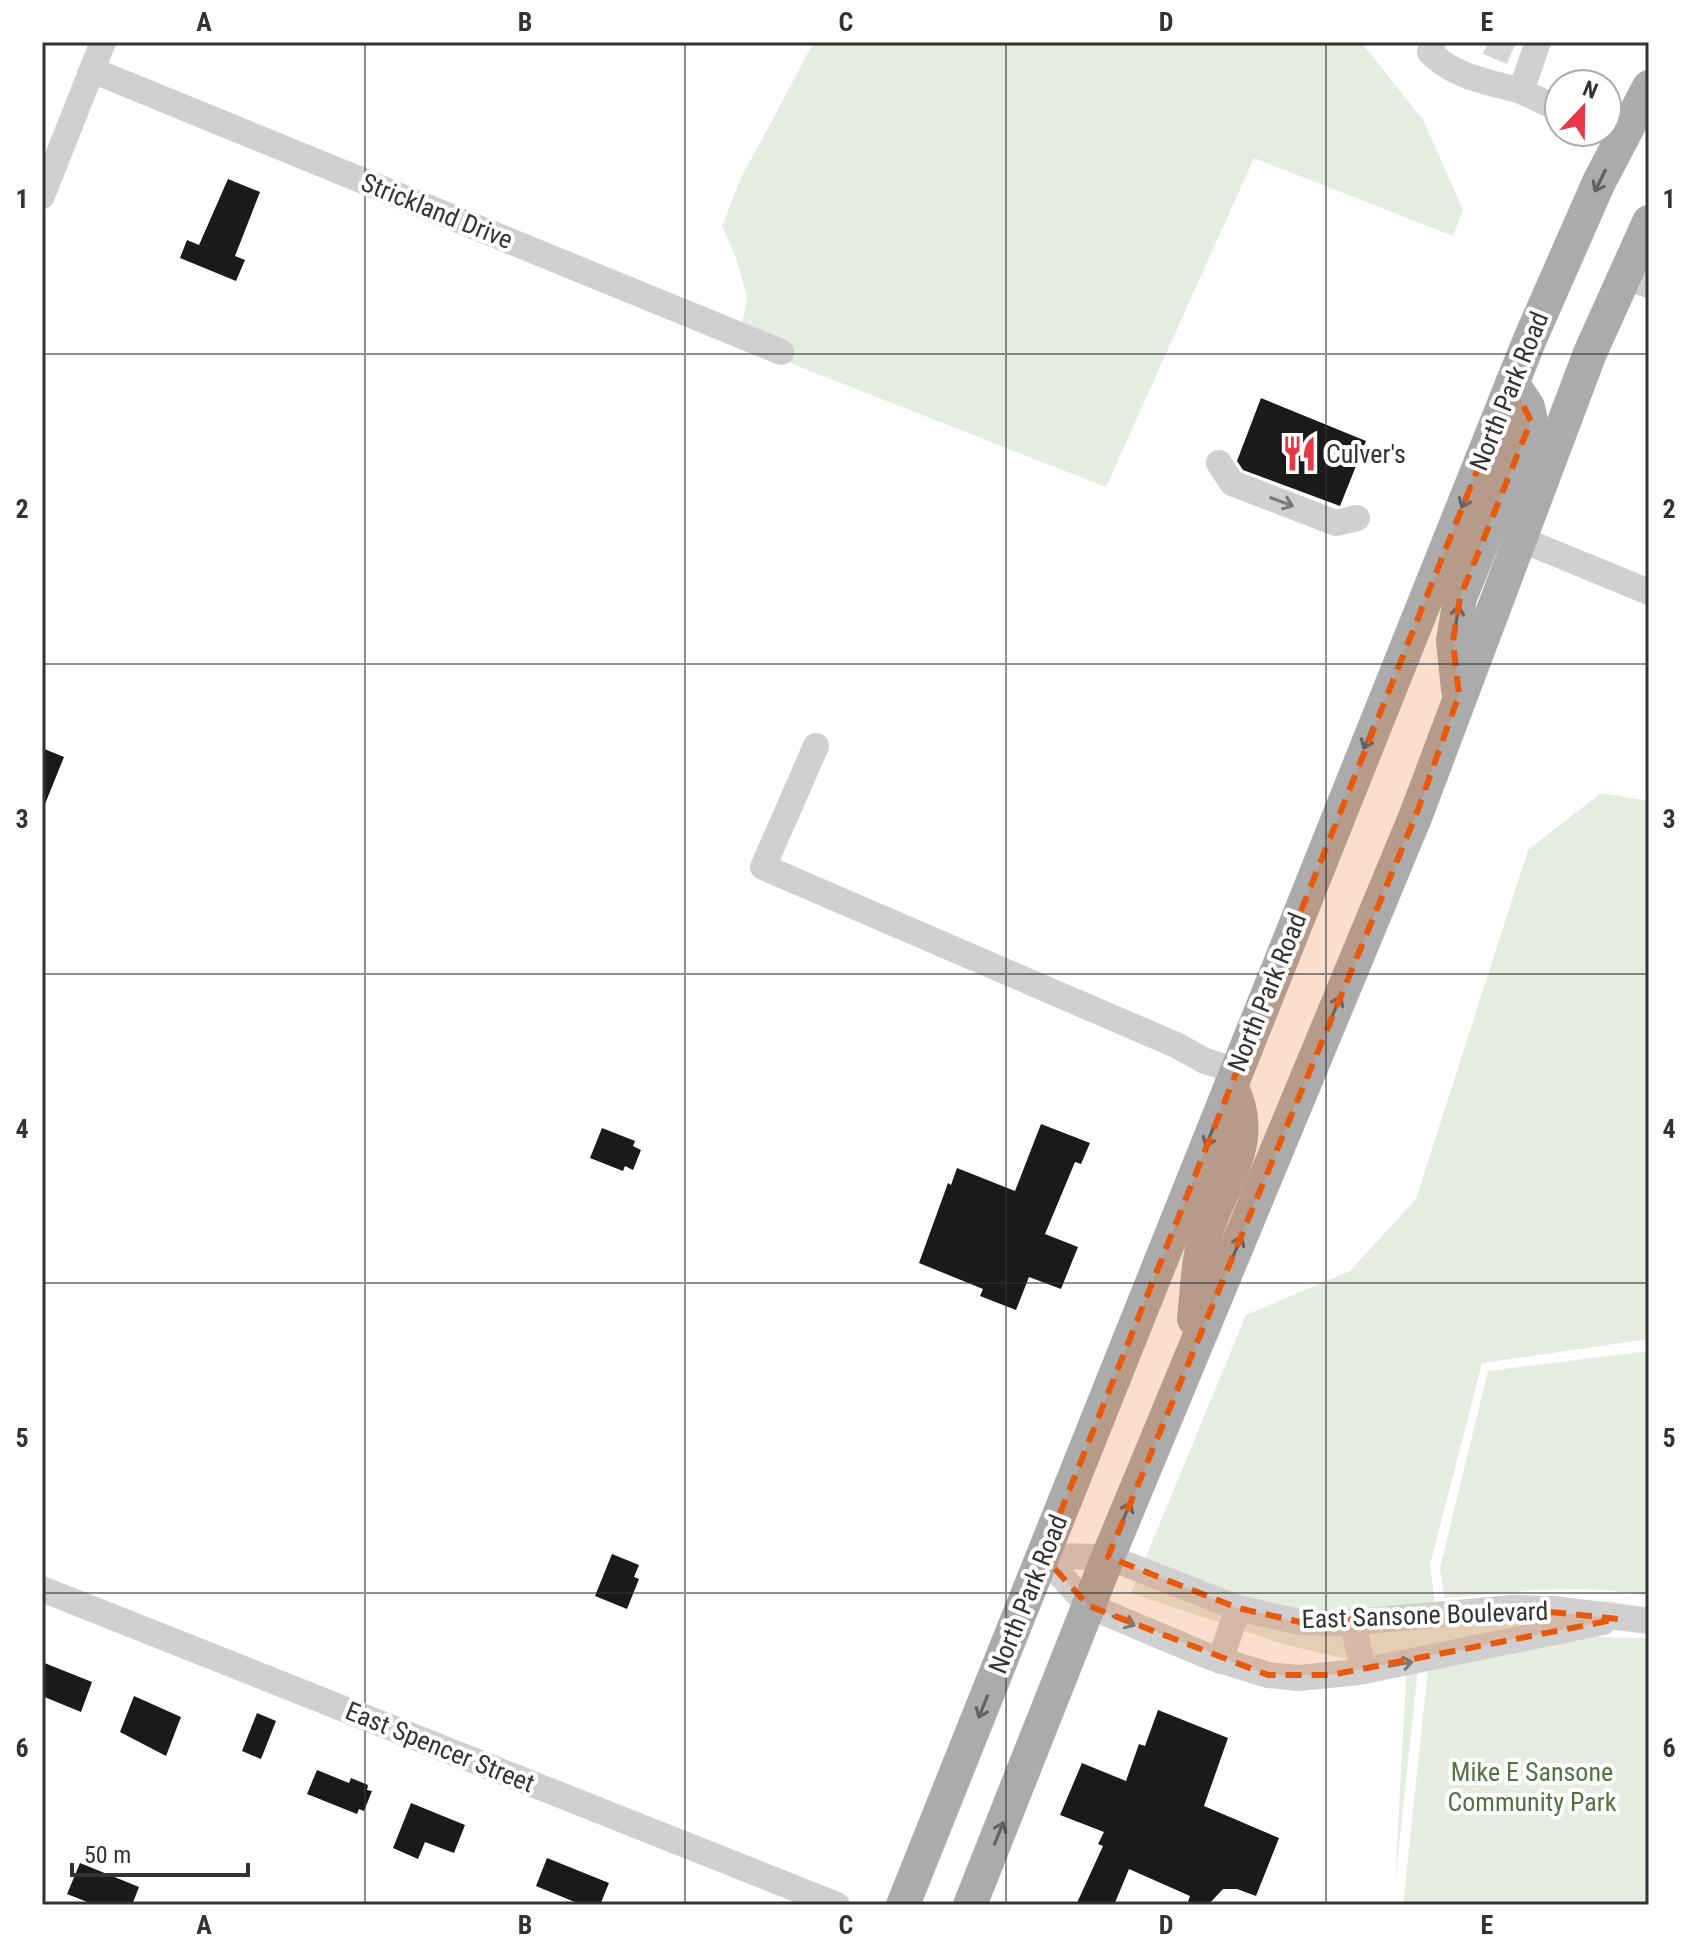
<svg xmlns="http://www.w3.org/2000/svg" width="1691" height="1947" font-family="'Roboto Condensed',sans-serif">
<style>
.green{fill:#e6ecdf}
.building{fill:#1a1a1a}
.lines{fill:none;stroke-linecap:round;stroke-linejoin:round}
.minor-tunnel{stroke:#d6d6d6;stroke-width:26;stroke-dasharray:26 13;stroke-linecap:butt}
.minor{stroke:#d0d0d0;stroke-width:26}
.major{stroke:#ababab;stroke-width:34}
.oneway{stroke:#636363}
.oneway2{stroke:#7a7a7a}
.marked{fill:#e8590c;fill-opacity:0.2;stroke:#e8590c;stroke-width:6;stroke-dasharray:16 10;stroke-linejoin:round}
.grid{fill:none;stroke:#333;stroke-width:2;stroke-opacity:0.55}
.labels{text-anchor:middle;dominant-baseline:central;stroke-width:8;stroke-linejoin:round;paint-order:stroke}
.street-label{font-size:26px;fill:#333;stroke:#fff}
.poi-label{font-size:26px;fill:#333;stroke:#fff;text-anchor:start}
.park-label{font-size:26px;fill:#56703f;stroke:#fff}
.neatline{fill:none;stroke:#333;stroke-width:3}
.grid-label{font-size:26px;text-anchor:middle;font-weight:bold;fill:#333}
</style>
<rect width="100%" height="100%" fill="#fff"/>
<!-- green -->
<g class="green">
<path d="M 814,42 L 1361,42 L 1423,120 L 1463,210 L 1453,236 L 1254,158 L 1106,487 L 739,343 L 747,297 L 736,258 L 722,226 L 741,178 Z"/>
<path d="M 1601,793 L 1649,801 L 1649,1339 L 1482,1363 L 1430,1565 L 1435,1604 L 1552,1599 L 1610,1601 L 1649,1608 L 1649,1626 L 1590,1625 L 1418,1669 L 1395,1883 L 1407,1660 L 1356,1661 L 1286,1645 L 1131,1593 L 1246,1315 L 1350,1271 L 1416,1199 L 1528,850 Z"/>
<path d="M 1649,1351 L 1649,1596 C 1580,1583 1514,1592 1444,1598 L 1440,1568 L 1488,1371 Z"/>
<path d="M 1591,1637 L 1649,1638 L 1649,1905 L 1403,1905 L 1428,1669 Z"/>
</g>
<!-- building -->
<g class="building">
<path d="M 228,179 L 260,192 L 235,256 L 245,260 L 236,281 L 180,258 L 187,240 L 199,245 Z"/>
<path d="M 1261,398 L 1366,441 L 1340,506 L 1243,470 L 1237,461 Z"/>
<path d="M 42,748 L 64,757 L 43,809 L 42,809 Z"/>
<path d="M 1041,1124 L 1090,1143 L 1081,1164 L 1075,1162 L 1045,1234 L 1078,1247 L 1061,1289 L 1029,1277 L 1016,1310 L 980,1296 L 983,1289 L 919,1263 L 948,1183 L 951,1185 L 957,1168 L 1015,1191 Z"/>
<path d="M 602,1128 L 635,1141 L 633,1146 L 641,1150 L 633,1170 L 625,1166 L 623,1171 L 590,1158 Z"/>
<path d="M 612,1554 L 639,1565 L 634,1577 L 639,1579 L 627,1609 L 595,1596 Z"/>
<path d="M 42,1662 L 92,1682 L 81,1712 L 42,1696 Z"/>
<path d="M 134,1696 L 181,1717 L 166,1756 L 120,1732 Z"/>
<path d="M 1158,1710 L 1228,1738 L 1204,1806 L 1279,1838 L 1256,1896 L 1237,1889 L 1223,1889 L 1208,1905 L 1187,1905 L 1190,1896 L 1129,1869 L 1114,1905 L 1076,1905 L 1103,1846 L 1098,1844 L 1104,1832 L 1060,1815 L 1082,1763 L 1126,1781 L 1139,1744 L 1145,1746 Z"/>
<path d="M 257,1713 L 276,1721 L 261,1759 L 242,1751 Z"/>
<path d="M 317,1770 L 349,1783 L 351,1778 L 368,1785 L 367,1790 L 372,1791 L 364,1811 L 359,1809 L 357,1814 L 307,1794 Z"/>
<path d="M 411,1803 L 465,1825 L 454,1853 L 425,1842 L 418,1859 L 393,1848 Z"/>
<path d="M 547,1858 L 609,1883 L 600,1905 L 582,1905 L 536,1886 Z"/>
<path d="M 80,1863 L 139,1887 L 132,1905 L 95,1905 L 67,1894 Z"/>
</g>
<g class="lines">
<!-- minor-tunnel -->
<path class="minor-tunnel" d="M 1488,42 L 1514,53"/>
<!-- minor -->
<g class="minor">
<path d="M 1433,42 L 1430,52 C 1453,77 1489,82 1521,91"/>
<path d="M 1538,42 L 1521,91 L 1559,109"/>
<path d="M 92,70 L 781,352"/>
<path d="M 42,196 L 103,42"/>
<path d="M 1623,277 L 1649,285"/>
<path d="M 1219,463 L 1232,483 L 1336,523 L 1357,518"/>
<path d="M 1520,539 L 1649,592"/>
<path d="M 816,746 L 763,867 L 1176,1045 L 1205,1061 L 1237,1071"/>
<path d="M 1043,1556 L 1108,1557 L 1238,1608 L 1300,1622 L 1343,1623 L 1513,1608 L 1553,1609 L 1649,1621"/>
<path d="M 1043,1556 L 1089,1606 L 1210,1657 L 1268,1675 L 1298,1678 L 1359,1672 L 1603,1622"/>
<path d="M 42,1589 L 837,1905"/>
<path d="M 1352,1622 L 1364,1671"/>
<path d="M 1220,1661 L 1238,1608"/>
</g>
<!-- major -->
<g class="major">
<path d="M 1458,690 L 1453,641 L 1460,598 L 1531,421 L 1528,407 L 1512,383"/>
<path d="M 1194,1319 C 1197,1294 1197,1268 1203,1244 C 1216,1186 1262,1147 1231,1086"/>
<path d="M 903,1905 L 1530,339 L 1599,182 L 1649,87"/>
<path d="M 970,1905 L 1108,1557 L 1416,815 L 1590,353 L 1649,222"/>
</g>
</g>
<!-- one-way arrows -->
<defs><path id="oneway-shaft" d="M-6 0H5M1.5-3L5.5 0L1.5 3" fill="none" stroke-width="1.6" stroke-linecap="round" stroke-linejoin="round" transform="scale(2)"/></defs>
<g class="oneway">
<use href="#oneway-shaft" transform="translate(1600 181) rotate(116)"/>
<use href="#oneway-shaft" transform="translate(1466 497) rotate(112)"/>
<use href="#oneway-shaft" transform="translate(1457 617) rotate(-81)"/>
<use href="#oneway-shaft" transform="translate(1368 738) rotate(112)"/>
<use href="#oneway-shaft" transform="translate(1336 1007) rotate(-67)"/>
<use href="#oneway-shaft" transform="translate(1210 1136) rotate(112)"/>
<use href="#oneway-shaft" transform="translate(1237 1247) rotate(-67)"/>
<use href="#oneway-shaft" transform="translate(1126 1513) rotate(-67)"/>
<use href="#oneway-shaft" transform="translate(983 1707) rotate(112)"/>
<use href="#oneway-shaft" transform="translate(999 1833) rotate(-68)"/>
</g>
<g class="oneway2">
<use href="#oneway-shaft" transform="translate(1282 502) rotate(21)"/>
<use href="#oneway-shaft" transform="translate(1124 1621) rotate(23)"/>
<use href="#oneway-shaft" transform="translate(1401 1664) rotate(-11)"/>
</g>
<!-- marked area -->
<path class="marked" d="M 1512,383 L 1531,421 L 1460,598 L 1453,641 L 1459,695 L 1416,815 L 1108,1557 L 1238,1608 L 1300,1622 L 1513,1608 L 1618,1619 L 1331,1675 L 1268,1675 L 1089,1606 L 1043,1556 Z"/>
<!-- grid -->
<path class="grid" d="M 365,42 L 365,1905M 685,42 L 685,1905M 1006,42 L 1006,1905M 1326,42 L 1326,1905M 42,354 L 1649,354M 42,664 L 1649,664M 42,974 L 1649,974M 42,1283 L 1649,1283M 42,1593 L 1649,1593"/>
<!-- icons -->
<defs>
<symbol id="restaurant-bare" viewBox="-9 -9 18 18"><path d="M-5-6h1v4h1v-4h1v4h1v-4h1v5L-1.5 .5V6h-2V.5L-5-1ZM5-6V6H3V1.5H1.5Q1.5-4 5-6Z" fill="#e63946" stroke="#fff" stroke-width="2.5" paint-order="stroke"/></symbol>
</defs>
<g fill-rule="evenodd">
<use href="#restaurant-bare" x="1274" y="428" width="51" height="51"/>
</g>
<g class="labels">
<!-- street labels -->
<g class="street-label">
<text transform="translate(437 211) rotate(22)">Strickland Drive</text>
<text transform="translate(1509 391) rotate(-68)">North Park Road</text>
<text transform="translate(1267 992) rotate(-68)">North Park Road</text>
<text transform="translate(1028 1594) rotate(-68)">North Park Road</text>
<text transform="translate(1425 1615) rotate(-2)">East Sansone Boulevard</text>
<text transform="translate(440 1747) rotate(22)">East Spencer Street</text>
</g>
<!-- poi labels -->
<g class="poi-label">
<text x="1326" y="454">Culver's</text>
</g>
<!-- park labels -->
<g class="park-label">
<text x="1532" y="1772">Mike E Sansone<tspan x="1532" dy="30">Community Park</tspan></text>
</g>
</g>
<!-- border -->
<rect width="1691" height="1947" fill="none" stroke="#ffffff" stroke-width="88"/>
<!-- north arrow -->
<g transform="translate(1583 108) rotate(22)"><circle r="38" fill="#ffffff" stroke="#adadad" stroke-width="2"/>
<path d="M0-6L14 30L0 20L-14 30Z" fill="#e63946"/>
<text y="-12" font-size="22" font-weight="bold" text-anchor="middle" fill="#333333">N</text>
</g>
<!-- scale -->
<path d="M72 1863v12h176v-12" fill="none" stroke="#333333" stroke-width="4"/>
<text x="84" y="1863" font-size="24" fill="#333333" stroke="#ffffff" stroke-width="6" paint-order="stroke">50 m</text>
<rect x="44" y="44" width="1603" height="1859" class="neatline"/>
<g class="grid-label">
<text x="204" y="31">A</text>
<text x="525" y="31">B</text>
<text x="846" y="31">C</text>
<text x="1166" y="31">D</text>
<text x="1487" y="31">E</text>
<text x="22" y="208">1</text>
<text x="1669" y="208">1</text>
<text x="22" y="518">2</text>
<text x="1669" y="518">2</text>
<text x="22" y="828">3</text>
<text x="1669" y="828">3</text>
<text x="22" y="1138">4</text>
<text x="1669" y="1138">4</text>
<text x="22" y="1447">5</text>
<text x="1669" y="1447">5</text>
<text x="22" y="1757">6</text>
<text x="1669" y="1757">6</text>
<text x="204" y="1934">A</text>
<text x="525" y="1934">B</text>
<text x="846" y="1934">C</text>
<text x="1166" y="1934">D</text>
<text x="1487" y="1934">E</text>
</g>
</svg>
